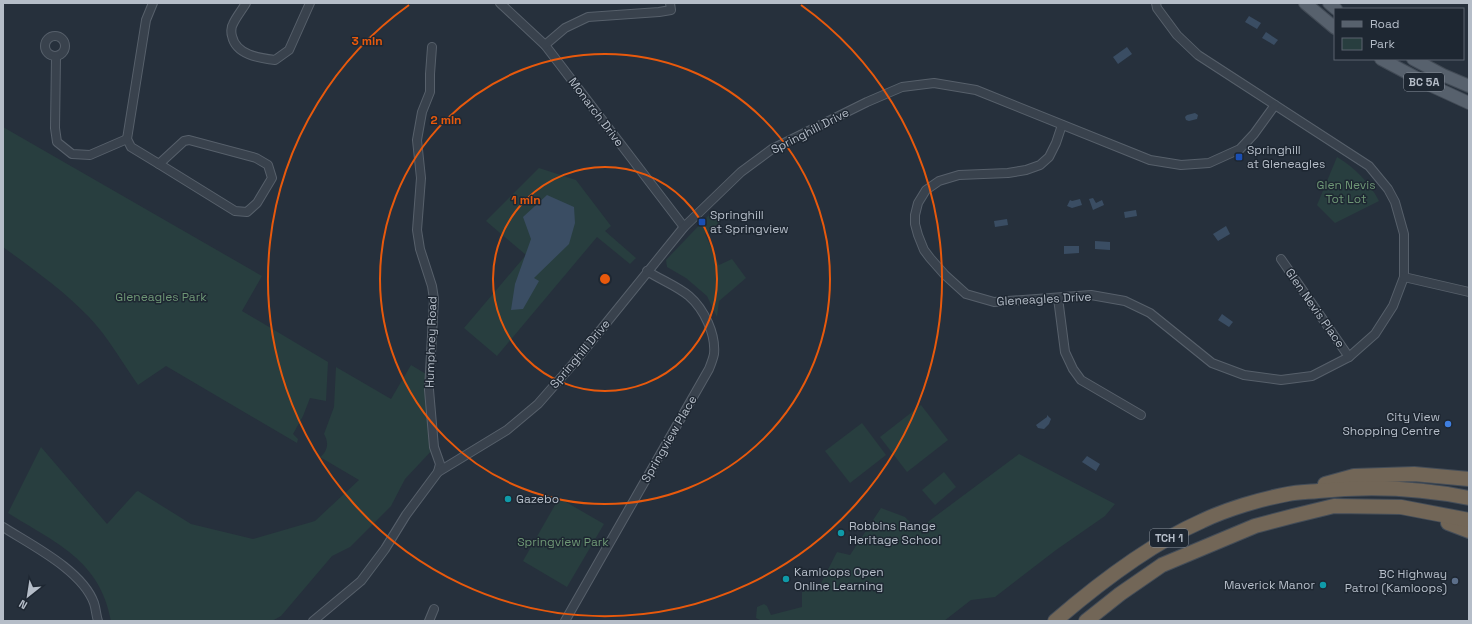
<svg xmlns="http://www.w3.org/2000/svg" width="1472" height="624" font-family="'Space Grotesk',sans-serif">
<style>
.green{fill:#283e3f}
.water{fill:#3a4d63}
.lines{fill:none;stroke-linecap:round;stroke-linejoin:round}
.minor-casing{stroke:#57606b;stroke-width:10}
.primary-casing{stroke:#424b56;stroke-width:14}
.motorway-casing{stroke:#444d58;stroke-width:16}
.minor{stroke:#39424d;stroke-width:8}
.primary{stroke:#57616d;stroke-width:12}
.motorway{stroke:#726657;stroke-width:14}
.ring{fill:none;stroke:#e8590c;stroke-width:2}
.transit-dot{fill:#1a4fb4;stroke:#1e2732;stroke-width:1.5}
.shop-dot{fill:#3f7fe0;stroke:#1e2732;stroke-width:1.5}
.culture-dot{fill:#0f9aa8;stroke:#1e2732;stroke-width:1.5}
.service-dot{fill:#5c6f8a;stroke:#1e2732;stroke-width:1.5}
.labels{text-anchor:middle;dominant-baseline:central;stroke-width:3;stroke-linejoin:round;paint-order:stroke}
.shield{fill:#1e2732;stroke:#88909b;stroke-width:1}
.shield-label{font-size:11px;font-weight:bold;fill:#b5bdc8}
.street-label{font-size:12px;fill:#b5bdc8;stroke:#1e2732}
.poi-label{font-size:12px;fill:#b5bdc8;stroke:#1e2732;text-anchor:start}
.park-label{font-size:12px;fill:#6e9775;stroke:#1e2732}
.centre{fill:#e8590c;stroke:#1e2732;stroke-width:2}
.ring-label{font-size:12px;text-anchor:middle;font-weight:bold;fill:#e8590c;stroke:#1e2732;stroke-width:3;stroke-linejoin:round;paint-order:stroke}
</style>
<rect width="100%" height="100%" fill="#26303c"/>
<!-- green -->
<g class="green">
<path d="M 3,127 L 262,276 L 242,311 L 328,362 L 326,401 L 310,398 L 303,416 L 293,434 L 298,439 L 297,443 L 166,366 L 138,385 C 122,362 108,337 89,317 C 63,290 33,269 3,247 Z"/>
<path d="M 1337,157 C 1355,168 1369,182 1379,201 L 1335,223 L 1317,205 Z"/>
<path d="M 539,168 L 576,180 L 611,226 L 605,231 L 636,258 L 630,264 L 597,237 L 497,356 L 464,328 L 526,255 L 486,221 Z"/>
<path d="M 710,214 L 720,222 L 705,234 L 719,265 L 732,259 L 746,278 L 719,301 L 717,317 L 707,296 L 686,278 L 667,267 L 666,260 Z"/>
<path d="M 411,365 L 431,377 L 435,447 L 405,479 L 391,506 L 350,547 L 332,556 L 281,616 L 272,621 L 111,621 C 100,560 56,543 8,513 L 41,447 L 107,524 L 136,492 L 138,491 L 191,524 L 253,539 L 315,521 L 359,480 L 320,457 C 328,451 329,442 324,434 L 334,407 L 336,367 L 391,399 Z"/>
<path d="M 921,405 L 948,440 L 907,472 L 880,437 Z"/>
<path d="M 862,423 L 886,455 L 850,483 L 825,451 Z"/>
<path d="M 1019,454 L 1115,504 L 1105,516 L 1056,550 L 995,597 L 971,600 L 944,621 L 762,621 L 756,618 L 757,607 L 764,604 L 767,606 L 771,615 L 802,607 L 802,592 L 819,587 L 837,552 L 850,555 L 881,508 L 905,517 L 917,530 Z"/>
<path d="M 944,472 L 956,487 L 935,505 L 922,490 Z"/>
<path d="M 559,498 L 604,524 L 567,587 L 523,561 Z"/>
</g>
<!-- water -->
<g class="water">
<path d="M 1249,16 L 1261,23 L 1257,29 L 1245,22 Z"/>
<path d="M 1266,32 L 1278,40 L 1274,45 L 1262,38 Z"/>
<path d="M 1127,47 L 1132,54 L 1118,64 L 1113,57 Z"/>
<path d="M 1195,113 L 1198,115 L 1197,119 L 1189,121 L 1186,120 L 1185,117 L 1187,115 Z"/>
<path d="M 547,195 L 574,207 L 575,223 L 569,244 L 534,278 L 539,281 L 523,309 L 511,310 L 515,284 L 531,239 L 523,217 Z"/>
<path d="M 1093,198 L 1096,203 L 1102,200 L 1104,205 L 1093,210 L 1089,199 Z"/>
<path d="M 1080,199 L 1082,205 L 1072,208 L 1067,206 L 1070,200 L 1072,201 Z"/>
<path d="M 1136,210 L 1137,216 L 1125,218 L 1124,212 Z"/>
<path d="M 1007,219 L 1008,225 L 995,227 L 994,221 Z"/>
<path d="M 1226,226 L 1230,234 L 1218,241 L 1213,234 Z"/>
<path d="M 1095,241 L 1110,242 L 1110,250 L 1095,249 Z"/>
<path d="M 1064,246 L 1079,246 L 1079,253 L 1064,254 Z"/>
<path d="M 1222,314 L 1233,322 L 1229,327 L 1218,320 Z"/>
<path d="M 1047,415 L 1051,419 L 1049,424 L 1044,429 L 1038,428 L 1036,425 L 1047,417 Z"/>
<path d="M 1087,456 L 1100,464 L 1096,471 L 1082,462 Z"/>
</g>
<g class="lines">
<defs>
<g id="minor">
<path d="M 153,3 L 146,20 L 127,139 L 131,147 L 159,164"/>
<path d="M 246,3 C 242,10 236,17 233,24 C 231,27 231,33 232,36 C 236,55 259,58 275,60 L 289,50 L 310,3"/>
<path d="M 500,3 L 545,45 L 684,227"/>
<circle cx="55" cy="46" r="10"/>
<path d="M 545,45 L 565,28 L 588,17 L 659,12 L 671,10 L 670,3"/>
<path d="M 432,47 L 430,74 L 430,92 L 422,112 L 417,140 L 421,178 L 417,230 L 420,249 L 432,286 L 434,299 L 429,390 L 434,447 L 440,464 L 438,472"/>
<path d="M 56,57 L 55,128 L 57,142 L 72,154 L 90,155 L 127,139"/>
<path d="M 1062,125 L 1056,143 L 1049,157 L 1040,165 L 1026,170 L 1008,173 L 959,175 L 939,181 L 926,190 L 918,203 L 915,215 L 915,224 L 918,235 L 924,250 L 930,258 L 945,275 L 966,294 L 994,302 L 1091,295 L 1125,301 L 1150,313 L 1212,363 L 1244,375 L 1281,380 L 1312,376 L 1349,357 L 1375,334 L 1393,306 L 1404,277 L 1404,234 L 1395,202 L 1388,189 L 1369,166 L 1198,55 L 1177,35 L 1157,8 L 1156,3"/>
<path d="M 189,140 L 256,158 L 268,165 L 272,178 L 257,203 L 247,212 L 235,211 L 159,164 L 184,141 Z"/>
<path d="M 1281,259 L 1349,357"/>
<path d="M 1404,277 L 1469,292"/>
<path d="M 1058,298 L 1065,352 L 1073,369 L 1081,380 L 1141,415"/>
<path d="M 3,527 C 31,545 82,570 94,603 C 96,609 96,615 98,621"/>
<path d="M 313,621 L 361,581 L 385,549 L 406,515 L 438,472 L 507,430 L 538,404 L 573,364 L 684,227 L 741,172 L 772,149 L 867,102 L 902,87 L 934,83 L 976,90 L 1150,160 L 1181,165 L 1209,163 L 1240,149 L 1254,134 L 1275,105"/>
<path d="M 429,621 L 434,609"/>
<path d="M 565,621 L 709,369 C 711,364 713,359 714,354 C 716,334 704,309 689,296 C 677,286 661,280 647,271"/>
</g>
<g id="primary">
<path d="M 1305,3 L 1335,28"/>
<path d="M 1329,3 L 1336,9"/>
<path d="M 1381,59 L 1432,86 L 1469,103"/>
<path d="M 1413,59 L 1443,75 L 1469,86"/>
</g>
<g id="motorway">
<path d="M 1325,484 L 1354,476 L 1414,474 L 1469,479"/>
<path d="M 1448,523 L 1469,531"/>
<path d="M 1055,621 C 1098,584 1150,544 1202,521 C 1227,509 1261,499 1288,494 C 1298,492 1309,492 1318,491 C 1368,486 1420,488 1469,498"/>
<path d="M 1086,621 L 1120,594 L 1162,565 L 1255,526 L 1293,516 L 1334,506 L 1401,507 L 1469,520"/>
</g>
</defs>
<!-- minor casing -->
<use href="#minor" class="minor-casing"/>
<!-- primary casing -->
<use href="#primary" class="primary-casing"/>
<!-- motorway casing -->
<use href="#motorway" class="motorway-casing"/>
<!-- minor -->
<use href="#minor" class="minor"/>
<!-- primary -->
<use href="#primary" class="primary"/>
<!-- motorway -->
<use href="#motorway" class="motorway"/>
</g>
<!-- distance rings -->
<g class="ring">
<circle cx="605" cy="279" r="112"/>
<circle cx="605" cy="279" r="225"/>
<path d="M801 5A337 337 0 1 1 409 5"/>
</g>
<!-- markers -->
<g class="transit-dot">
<rect x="1235" y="153" width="8" height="8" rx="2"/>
<rect x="698" y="218" width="8" height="8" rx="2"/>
</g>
<circle class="shop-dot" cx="1448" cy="424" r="4"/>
<g class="culture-dot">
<circle cx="508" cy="499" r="4"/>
<circle cx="841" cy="533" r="4"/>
<circle cx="786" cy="579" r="4"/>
<circle cx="1323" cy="585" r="4"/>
</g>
<circle class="service-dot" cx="1455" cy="581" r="4"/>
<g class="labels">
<!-- shield labels -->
<g class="shield">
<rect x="1404" y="73" width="40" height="18" rx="3"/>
<rect x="1150" y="529" width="38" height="18" rx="3"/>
</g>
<g class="shield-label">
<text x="1424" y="82">BC 5A</text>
<text x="1169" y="538">TCH 1</text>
</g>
<!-- street labels -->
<g class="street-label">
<text transform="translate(596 112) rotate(53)">Monarch Drive</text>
<text transform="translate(810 131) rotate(-27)">Springhill Drive</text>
<text transform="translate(1044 299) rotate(-3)">Gleneagles Drive</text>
<text transform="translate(1315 308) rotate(55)">Glen Nevis Place</text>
<text transform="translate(431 342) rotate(-88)">Humphrey Road</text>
<text transform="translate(580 354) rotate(-50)">Springhill Drive</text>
<text transform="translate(669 439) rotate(-60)">Springview Place</text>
</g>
<!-- poi labels -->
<g class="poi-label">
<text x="1247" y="150">Springhill<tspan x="1247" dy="14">at Gleneagles</tspan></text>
<text x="710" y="215">Springhill<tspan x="710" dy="14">at Springview</tspan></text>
<text x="1440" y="417" text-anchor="end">City View<tspan x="1440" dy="14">Shopping Centre</tspan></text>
<text x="516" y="499">Gazebo</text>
<text x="849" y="526">Robbins Range<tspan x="849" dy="14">Heritage School</tspan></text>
<text x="794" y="572">Kamloops Open<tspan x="794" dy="14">Online Learning</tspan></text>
<text x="1447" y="574" text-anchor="end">BC Highway<tspan x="1447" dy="14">Patrol (Kamloops)</tspan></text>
<text x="1315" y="585" text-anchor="end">Maverick Manor</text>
</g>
<!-- park labels -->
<g class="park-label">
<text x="1346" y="185">Glen Nevis<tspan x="1346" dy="14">Tot Lot</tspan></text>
<text x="161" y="297">Gleneagles Park</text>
<text x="563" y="542">Springview Park</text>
</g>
</g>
<circle cx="605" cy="279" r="6" class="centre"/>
<g class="ring-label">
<text x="367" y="45">3 min</text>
<text x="446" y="124">2 min</text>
<text x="526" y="204">1 min</text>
</g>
<!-- border -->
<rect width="1472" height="624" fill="none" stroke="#b5bdc8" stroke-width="8"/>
<!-- legend -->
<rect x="1334" y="8" width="130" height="52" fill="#1e2732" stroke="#5a636e"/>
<rect x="1342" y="21" width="20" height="6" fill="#57616d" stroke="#5a636e"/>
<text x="1370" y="28" font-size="12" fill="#b5bdc8">Road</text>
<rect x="1342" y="38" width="20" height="12" fill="#283e3f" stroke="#5a636e"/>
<text x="1370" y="48" font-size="12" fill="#b5bdc8">Park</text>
<!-- north arrow -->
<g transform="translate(28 596) rotate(210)" stroke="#1e2732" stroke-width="3" paint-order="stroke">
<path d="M0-3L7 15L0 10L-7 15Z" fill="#b5bdc8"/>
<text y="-6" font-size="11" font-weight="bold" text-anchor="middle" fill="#b5bdc8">N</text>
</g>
</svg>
